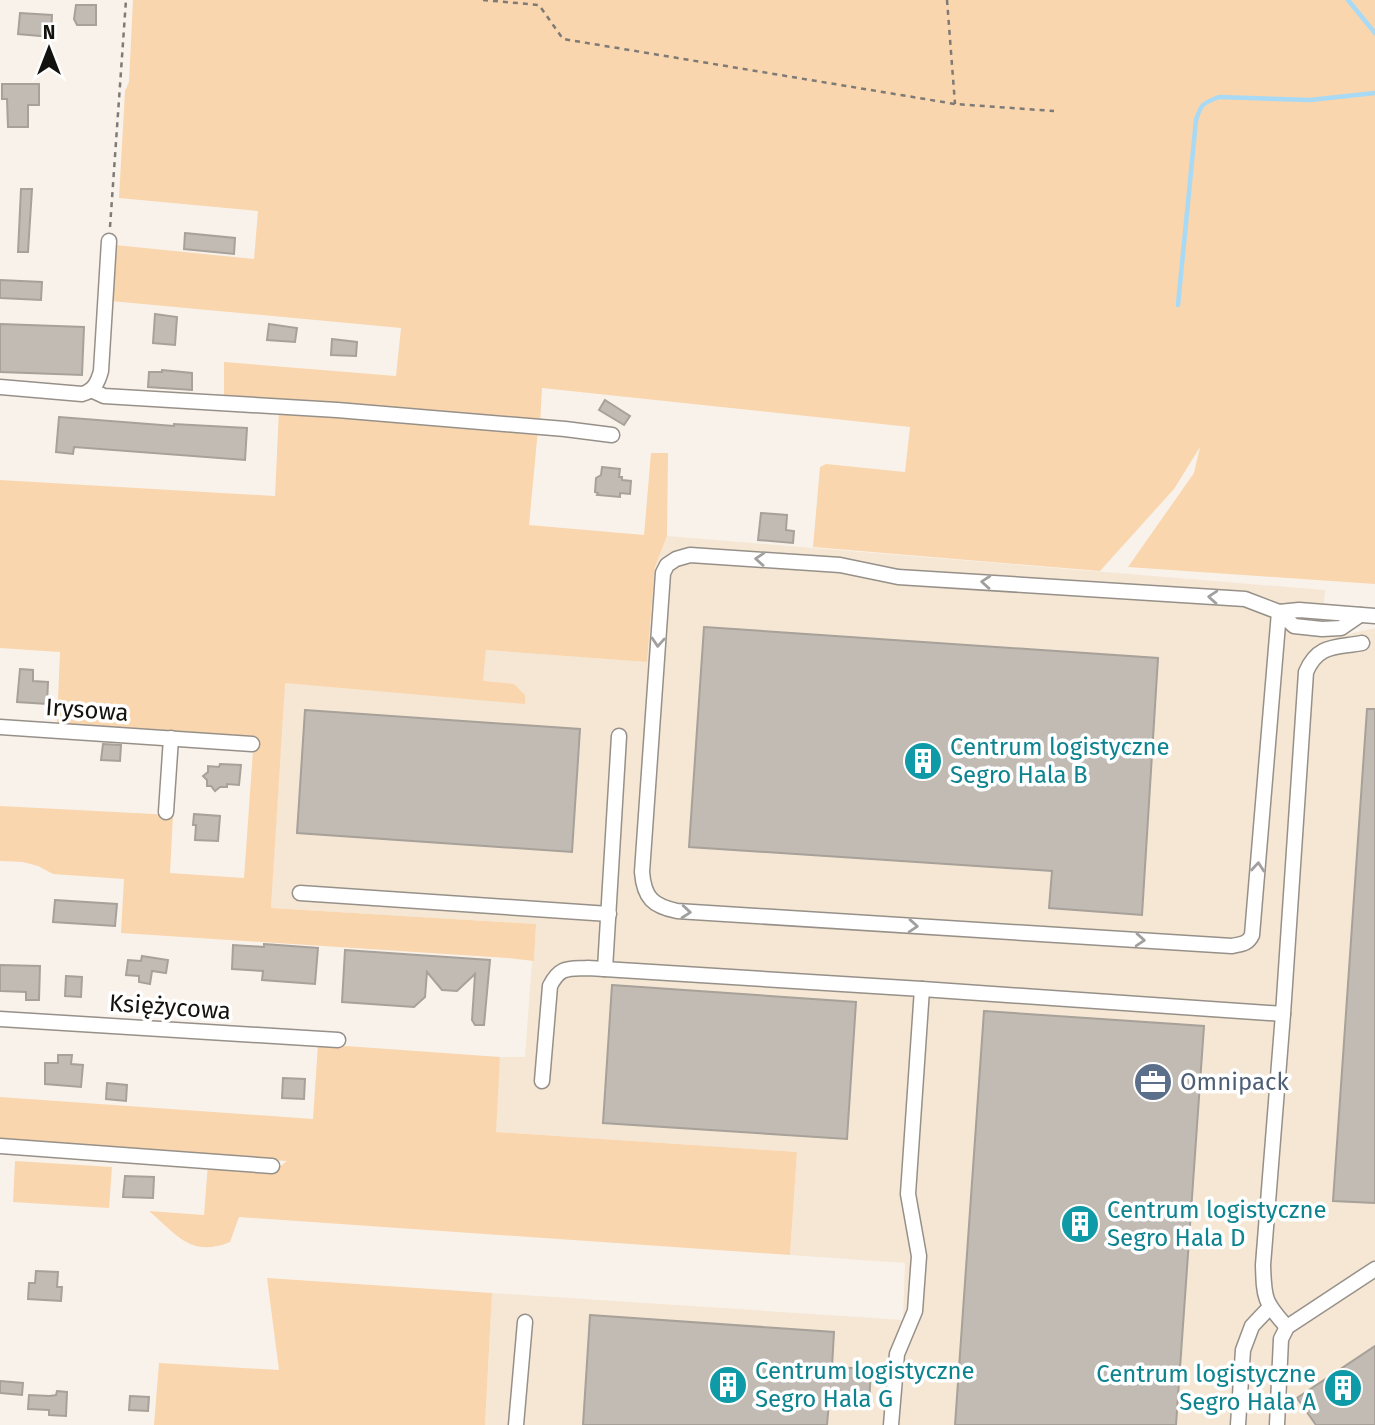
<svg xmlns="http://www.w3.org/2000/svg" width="1375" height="1425" font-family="'Fira Sans',sans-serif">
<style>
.industrial{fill:#f5e7d4}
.green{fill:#f9d6ae}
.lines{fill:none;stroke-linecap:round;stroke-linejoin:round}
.stream{stroke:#a8d9f5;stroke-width:4.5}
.building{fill:#c1bbb4;stroke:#a7a19a;stroke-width:2}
.minor-casing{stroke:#969089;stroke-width:17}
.path{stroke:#7e7a75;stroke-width:2.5;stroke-dasharray:5 5;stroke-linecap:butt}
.minor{stroke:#fff;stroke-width:14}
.oneway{stroke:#a1a09f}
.labels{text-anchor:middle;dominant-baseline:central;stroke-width:7;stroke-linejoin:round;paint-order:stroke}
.street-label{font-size:24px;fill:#14120f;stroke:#fff}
.culture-label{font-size:24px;fill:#0d838f;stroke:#fff;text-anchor:start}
.service-label{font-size:24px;fill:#4e5e75;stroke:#fff;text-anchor:start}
</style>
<rect width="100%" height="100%" fill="#f9f2eb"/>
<!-- industrial -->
<path class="industrial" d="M 667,536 L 1325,590 L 1321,636 L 1336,637 L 1375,628 L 1375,1425 L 485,1425 L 492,1293 L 903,1320 L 905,1263 L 790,1255 L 797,1152 L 495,1132 L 500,1057 L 525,1057 L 532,961 L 534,960 L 536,924 L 271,908 L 281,738 L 259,666 L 483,680 L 486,650 L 647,662 L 655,567 Z"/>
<!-- green -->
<g class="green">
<path d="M 133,0 L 1375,0 L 1375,584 L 1128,567 L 1194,473 L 1200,447 L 1174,489 L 1100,571 L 813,547 L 820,467 L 826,464 L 905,472 L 910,427 L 542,388 L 540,424 L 224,399 L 224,362 L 396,376 L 401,328 L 111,301 L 115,245 L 254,259 L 258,211 L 119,198 L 125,91 L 129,82 Z"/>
<path d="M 279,410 L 538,429 L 529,525 L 644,535 L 651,453 L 668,453 L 667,536 L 655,567 L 647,662 L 486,650 L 483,681 L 514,684 L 525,695 L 525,704 L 285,683 L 271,908 L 536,924 L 534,961 L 507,958 L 121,933 L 124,879 L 53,874 L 38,866 L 23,862 L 0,861 L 0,806 L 173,815 L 170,873 L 244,878 L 254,736 L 57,723 L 60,652 L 0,648 L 0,480 L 275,496 Z"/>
<path d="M 318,1044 L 500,1057 L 496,1132 L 797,1152 L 790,1255 L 239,1217 L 230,1242 C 191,1258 177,1235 149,1211 L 204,1215 L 208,1164 L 277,1169 L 287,1161 L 0,1142 L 0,1097 L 313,1119 Z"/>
<path d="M 15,1161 L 112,1167 L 109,1208 L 13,1202 Z"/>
<path d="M 267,1278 L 492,1293 L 485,1425 L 154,1425 L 159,1363 L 279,1370 Z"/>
</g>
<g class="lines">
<!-- stream -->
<g class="stream">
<path d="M 1348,0 L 1375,33"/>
<path d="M 1178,305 L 1196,120 C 1201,104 1203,103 1219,97 L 1310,100 L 1375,93"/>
</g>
</g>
<!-- building -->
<g class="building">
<path d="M 76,5 L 96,5 L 96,25 L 77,25 L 74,19 Z"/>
<path d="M 20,13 L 52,15 L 51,37 L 18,34 Z"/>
<path d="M 2,84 L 39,84 L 39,105 L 28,105 L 28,127 L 8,127 L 7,99 L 2,99 Z"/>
<path d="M 21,189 L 32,189 L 28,252 L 18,252 Z"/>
<path d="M 185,233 L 235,238 L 234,254 L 184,249 Z"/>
<path d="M 0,280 L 42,282 L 41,300 L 0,298 Z"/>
<path d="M 155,314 L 177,317 L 175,345 L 153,343 Z"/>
<path d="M 0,324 L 84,327 L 82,375 L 0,372 Z"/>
<path d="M 269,324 L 297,328 L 295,342 L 267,340 Z"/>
<path d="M 332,339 L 357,342 L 356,356 L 331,355 Z"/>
<path d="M 162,370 L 192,373 L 192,390 L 148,387 L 149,372 L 162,372 Z"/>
<path d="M 605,400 L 630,416 L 624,425 L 599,410 Z"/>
<path d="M 59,417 L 174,426 L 174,424 L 247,428 L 245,460 L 74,447 L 73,454 L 56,452 Z"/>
<path d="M 602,467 L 620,469 L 619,477 L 622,477 L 622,480 L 631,481 L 630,494 L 620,493 L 620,497 L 597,495 L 598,493 L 595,492 L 596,478 L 601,475 Z"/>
<path d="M 761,513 L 787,515 L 786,530 L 794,531 L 793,543 L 758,540 Z"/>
<path d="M 704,627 L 1158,658 L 1142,915 L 1049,908 L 1052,871 L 689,847 Z"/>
<path d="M 20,669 L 33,670 L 33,681 L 48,682 L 47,704 L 17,702 Z"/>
<path d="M 1367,709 L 1375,709 L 1375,1203 L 1333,1201 Z"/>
<path d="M 305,710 L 580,729 L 572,852 L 297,833 Z"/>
<path d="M 103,744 L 121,745 L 120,761 L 101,760 Z"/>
<path d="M 220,764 L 241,765 L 239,785 L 227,784 L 227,787 L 220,787 L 215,791 L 211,786 L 207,786 L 207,780 L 203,776 L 208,772 L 208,766 L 219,767 Z"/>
<path d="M 194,814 L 220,816 L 218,841 L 195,840 L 196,825 L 193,825 Z"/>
<path d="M 55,900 L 117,904 L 115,926 L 53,922 Z"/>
<path d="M 264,944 L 318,948 L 315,984 L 262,980 L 263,971 L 232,969 L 233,945 L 264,947 Z"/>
<path d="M 345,950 L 490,960 L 484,1025 L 475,1025 L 472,1020 L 475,974 L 457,991 L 442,990 L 427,972 L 425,997 L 414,1007 L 342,1002 Z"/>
<path d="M 142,956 L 168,960 L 166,973 L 152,971 L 150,984 L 139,982 L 139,976 L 126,975 L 128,960 L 141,961 Z"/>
<path d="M 0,965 L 40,966 L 39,1000 L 26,1000 L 26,992 L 0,991 Z"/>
<path d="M 66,976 L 82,977 L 81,997 L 65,996 Z"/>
<path d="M 612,985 L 856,1002 L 847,1139 L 603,1123 Z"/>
<path d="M 984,1011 L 1204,1026 L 1176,1425 L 955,1425 Z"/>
<path d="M 58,1055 L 72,1055 L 71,1064 L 83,1065 L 81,1087 L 45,1084 L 45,1063 L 58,1063 Z"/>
<path d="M 283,1078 L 305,1079 L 304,1099 L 282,1098 Z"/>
<path d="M 107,1083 L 127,1085 L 126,1101 L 106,1099 Z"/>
<path d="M 125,1176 L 154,1177 L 153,1198 L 123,1197 Z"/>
<path d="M 36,1271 L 58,1272 L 57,1287 L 62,1287 L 61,1301 L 28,1299 L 29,1283 L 35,1283 Z"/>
<path d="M 590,1315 L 834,1332 L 832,1367 L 871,1369 L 869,1404 L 829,1402 L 827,1425 L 583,1425 Z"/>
<path d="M 1375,1346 L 1375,1425 L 1316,1425 L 1297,1398 Z"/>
<path d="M 0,1381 L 23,1383 L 22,1395 L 0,1393 Z"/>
<path d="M 57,1391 L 67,1392 L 66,1416 L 49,1415 L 49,1410 L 28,1409 L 29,1395 L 50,1396 L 56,1395 Z"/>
<path d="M 130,1396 L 149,1397 L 148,1411 L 129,1410 Z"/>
</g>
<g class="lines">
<defs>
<g id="minor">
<path d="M 0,387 L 82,394 C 94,391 98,382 101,371 L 109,241"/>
<path d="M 91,390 L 104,396 L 337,410 L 565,429 L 612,435"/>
<path d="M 1279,612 L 1252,935 C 1248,944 1241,944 1232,946 L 677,911 C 653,906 644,898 642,872 L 663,573 L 667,565 L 676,559 L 690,555 L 840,565 L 898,577 L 1245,599 L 1279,612 L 1294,626 L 1322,629 L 1341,628 L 1360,615"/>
<path d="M 1279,612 L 1299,610 L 1375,616"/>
<path d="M 0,727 L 252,744"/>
<path d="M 166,812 L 171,738"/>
<path d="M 300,893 L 609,914"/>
<path d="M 605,969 L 619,736"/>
<path d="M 0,1019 L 338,1040"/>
<path d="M 542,1081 L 550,986 C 560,966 568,969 588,968 L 922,989"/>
<path d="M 0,1146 L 272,1166"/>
<path d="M 1287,1327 C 1264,1302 1264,1298 1263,1265 L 1283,1014 L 1306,672 C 1318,644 1335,648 1362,643"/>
<path d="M 516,1425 L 525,1322"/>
<path d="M 891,1425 L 897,1354 L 915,1311 L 919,1256 L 908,1194 L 922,989 L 1283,1014"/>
<path d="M 1238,1425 L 1243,1350 L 1252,1326 L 1269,1308"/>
<path d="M 1277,1425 L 1281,1339 L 1287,1327 L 1375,1269"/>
</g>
</defs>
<!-- minor casing -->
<use href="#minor" class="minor-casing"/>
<!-- path -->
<g class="path">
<path d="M 483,0 L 539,5 L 563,39 L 955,104 L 1054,111"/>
<path d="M 947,0 L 955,104"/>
<path d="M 110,227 L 126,0"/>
</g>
<!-- minor -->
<use href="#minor" class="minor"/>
</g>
<!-- one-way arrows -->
<defs><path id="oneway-chevron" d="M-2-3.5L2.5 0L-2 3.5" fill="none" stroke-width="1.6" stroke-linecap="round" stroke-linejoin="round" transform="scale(1.75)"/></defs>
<g class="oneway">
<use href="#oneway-chevron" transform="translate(760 559) rotate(-176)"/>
<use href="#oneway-chevron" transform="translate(986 582) rotate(-176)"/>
<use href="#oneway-chevron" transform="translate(1213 597) rotate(-176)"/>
<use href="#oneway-chevron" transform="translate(658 642) rotate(94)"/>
<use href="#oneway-chevron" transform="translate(1258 867) rotate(-85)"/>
<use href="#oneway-chevron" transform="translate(686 912) rotate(5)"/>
<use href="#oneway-chevron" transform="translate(913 926) rotate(4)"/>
<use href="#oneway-chevron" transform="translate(1140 940) rotate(4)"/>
</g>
<!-- icons -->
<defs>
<symbol id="building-disc" viewBox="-11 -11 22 22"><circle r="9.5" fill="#0f9aa8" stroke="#fff"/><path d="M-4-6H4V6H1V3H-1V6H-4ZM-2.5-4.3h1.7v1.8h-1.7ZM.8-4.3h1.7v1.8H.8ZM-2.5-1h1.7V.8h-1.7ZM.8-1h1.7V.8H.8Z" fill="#fff"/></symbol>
<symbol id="office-disc" viewBox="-11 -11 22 22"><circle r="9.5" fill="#5c6f8a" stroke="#fff"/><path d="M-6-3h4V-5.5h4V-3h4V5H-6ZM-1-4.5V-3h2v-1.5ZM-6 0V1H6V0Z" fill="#fff"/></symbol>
</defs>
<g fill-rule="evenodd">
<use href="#building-disc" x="901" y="739" width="44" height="44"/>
<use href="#office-disc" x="1131" y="1060" width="44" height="44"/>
<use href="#building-disc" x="1058" y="1202" width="44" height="44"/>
<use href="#building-disc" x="706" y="1363" width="44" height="44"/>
<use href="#building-disc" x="1321" y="1366" width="44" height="44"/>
</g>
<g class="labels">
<!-- street labels -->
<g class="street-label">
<text transform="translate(87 710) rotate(4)">Irysowa</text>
<text transform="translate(170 1007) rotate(4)">Księżycowa</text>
</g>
<!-- culture labels -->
<g class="culture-label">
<text x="950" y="747">Centrum logistyczne<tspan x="950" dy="28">Segro Hala B</tspan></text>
<text x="1107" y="1210">Centrum logistyczne<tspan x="1107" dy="28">Segro Hala D</tspan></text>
<text x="755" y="1371">Centrum logistyczne<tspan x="755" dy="28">Segro Hala G</tspan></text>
<text x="1316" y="1374" text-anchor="end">Centrum logistyczne<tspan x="1316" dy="28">Segro Hala A</tspan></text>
</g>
<!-- service labels -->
<g class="service-label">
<text x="1180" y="1082">Omnipack</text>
</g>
</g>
<!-- north arrow -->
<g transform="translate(49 49)" stroke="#ffffff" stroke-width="5" paint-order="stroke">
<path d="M0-5L12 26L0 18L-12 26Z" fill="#14120f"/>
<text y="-10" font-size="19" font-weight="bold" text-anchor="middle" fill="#14120f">N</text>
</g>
</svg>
